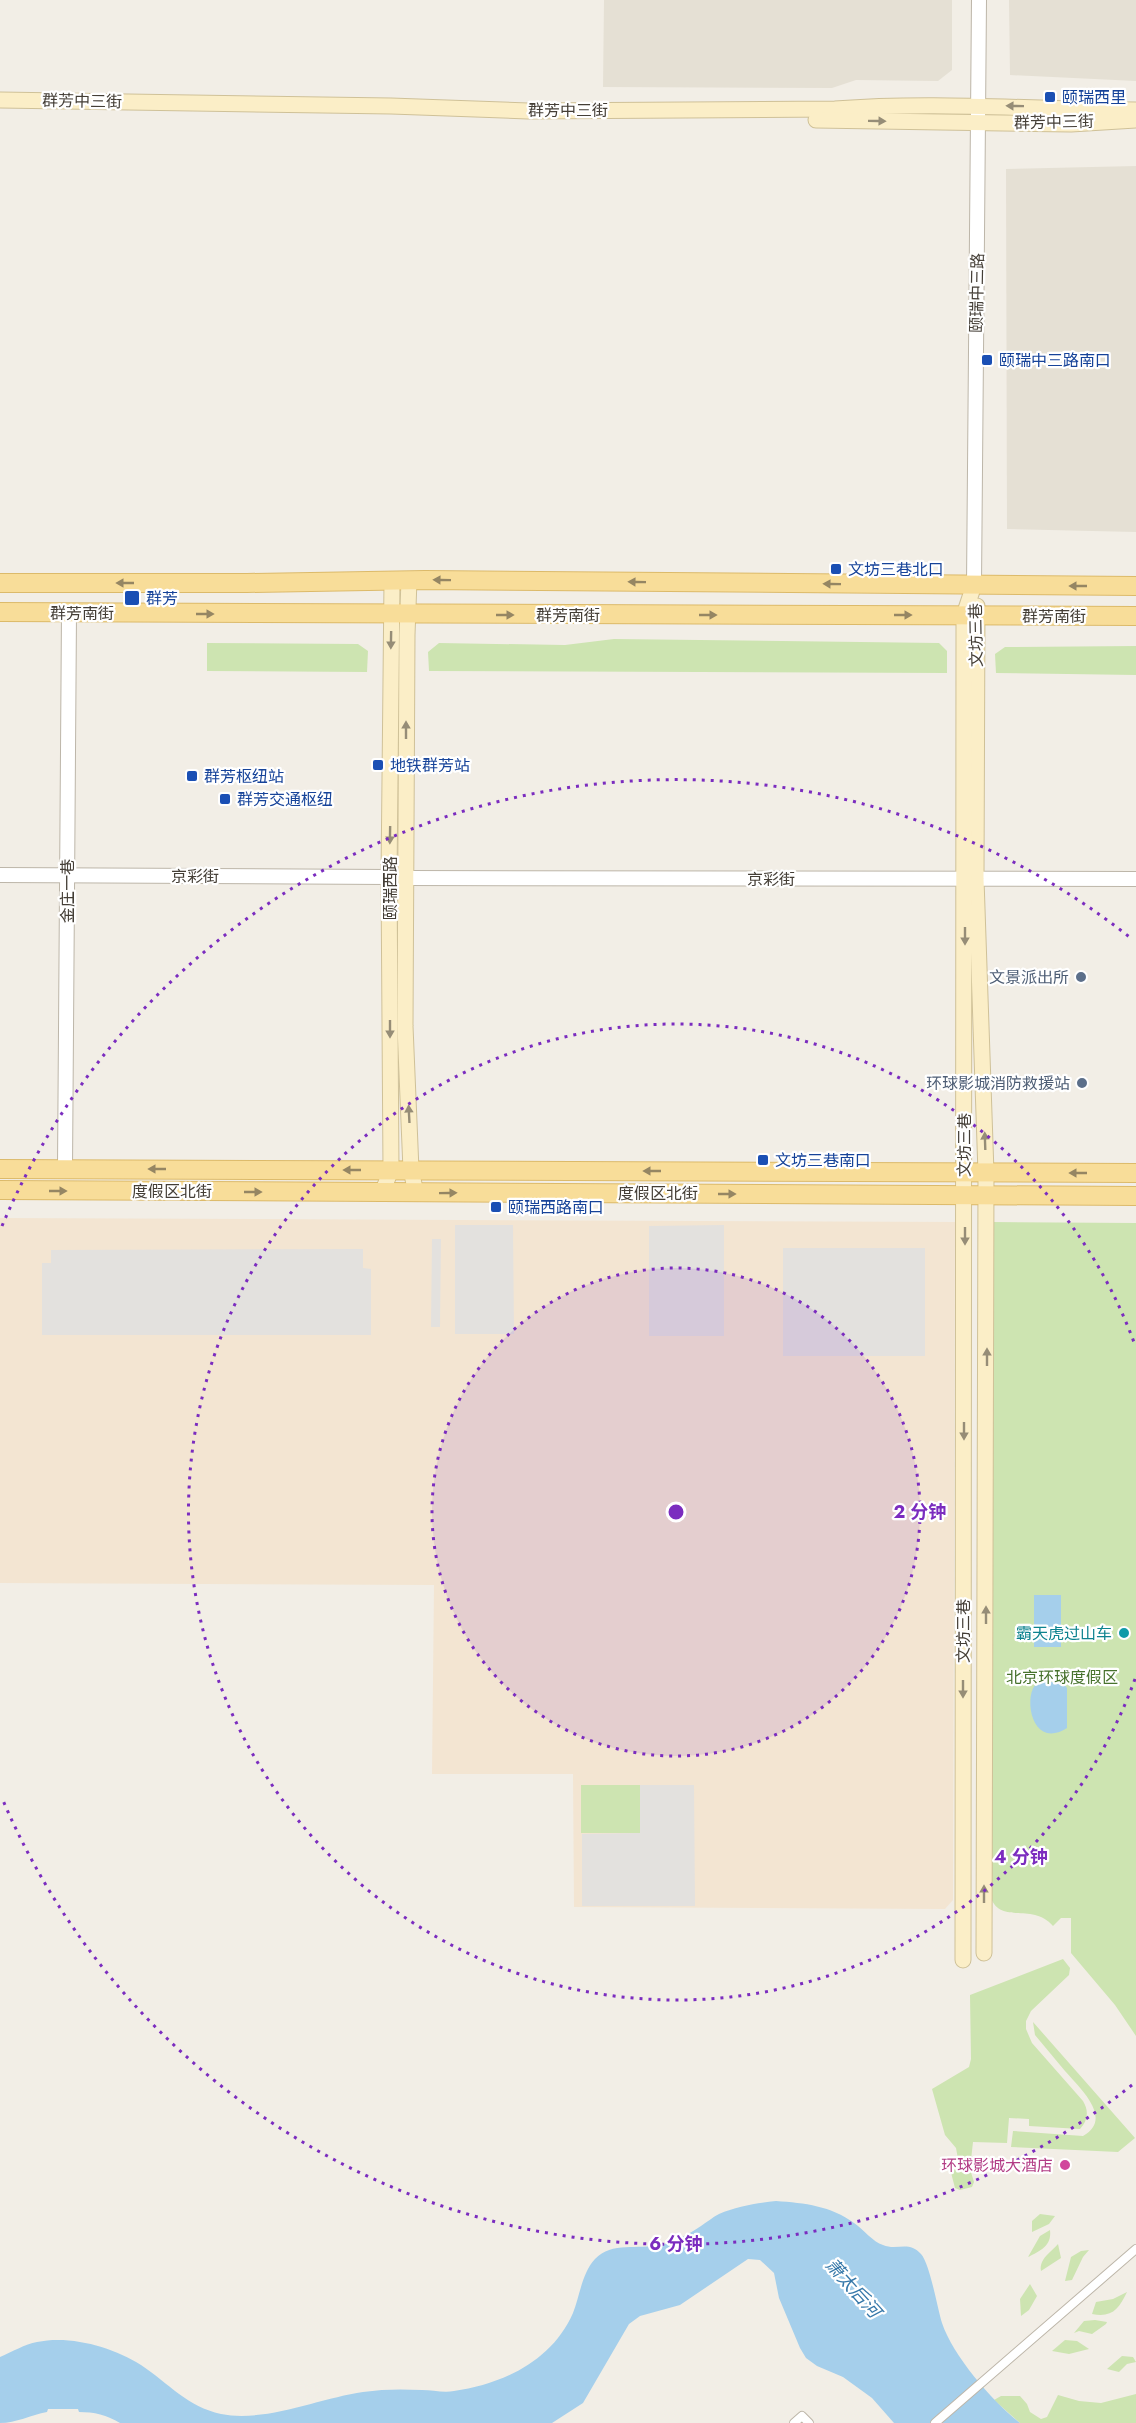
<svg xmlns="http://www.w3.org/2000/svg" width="1136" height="2423" font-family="Jost,'Noto Sans SC',sans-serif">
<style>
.residential{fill:#e5e0d4}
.commercial{fill:#f3e5d2}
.green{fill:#cde4b1}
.parking{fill:#e3e1de}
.water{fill:#a5cfeb}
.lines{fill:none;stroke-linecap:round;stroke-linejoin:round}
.pedestrian-casing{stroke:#bdb6a9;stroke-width:10}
.tertiary-casing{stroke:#bdb6a9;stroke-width:16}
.secondary-casing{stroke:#cfc198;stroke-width:17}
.primary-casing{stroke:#dcba6a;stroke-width:20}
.pedestrian{stroke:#fff;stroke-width:8}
.tertiary{stroke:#fff;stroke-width:14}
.secondary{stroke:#fbeec7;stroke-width:15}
.primary{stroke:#f8dd99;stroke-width:18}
.oneway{fill:#968d77}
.oneway2{fill:#958663}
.ring{fill:none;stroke:#7b2cbf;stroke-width:3;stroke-dasharray:3 6}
.transit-dot{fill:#1a4fb4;stroke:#fff;stroke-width:2}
.service-dot{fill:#5c6f8a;stroke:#fff;stroke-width:2}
.culture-dot{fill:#0f9aa8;stroke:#fff;stroke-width:2}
.hotel-dot{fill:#d1479c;stroke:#fff;stroke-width:2}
.labels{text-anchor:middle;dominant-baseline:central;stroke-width:4.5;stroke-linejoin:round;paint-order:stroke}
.transit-label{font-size:16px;fill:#164399;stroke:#fff;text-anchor:start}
.street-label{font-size:16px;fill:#443e36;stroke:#fff}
.service-label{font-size:16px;fill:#4e5e75;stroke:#fff;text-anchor:end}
.culture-label{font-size:16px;fill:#0d838f;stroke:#fff;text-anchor:end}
.park-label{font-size:16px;fill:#47722d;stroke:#fff}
.hotel-label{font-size:16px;fill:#b23c85;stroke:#fff;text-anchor:end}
.water-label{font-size:18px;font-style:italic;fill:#3678a9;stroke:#fff}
.centre{fill:#7b2cbf;stroke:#fff;stroke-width:3}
.ring-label{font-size:18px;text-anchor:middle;font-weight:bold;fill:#7b2cbf;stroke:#fff;stroke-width:4.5;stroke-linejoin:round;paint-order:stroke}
</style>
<rect width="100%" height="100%" fill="#f2eee6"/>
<!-- residential -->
<g class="residential">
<path d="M 604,0 L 952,0 L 952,70 L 938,81 L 856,80 L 832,88 L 603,87 Z"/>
<path d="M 1009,0 L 1136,0 L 1136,81 L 1010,75 Z"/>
<path d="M 1136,166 L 1136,532 L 1007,529 L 1006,169 Z"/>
</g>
<!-- commercial -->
<path class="commercial" d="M 0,1218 L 955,1222 L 953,1900 L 945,1909 L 574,1907 L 573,1774 L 432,1774 L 434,1585 L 0,1583 Z"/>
<!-- green -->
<g class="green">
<path d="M 614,639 L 939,643 L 947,651 L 947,673 L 429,671 L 428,652 L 439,643 L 565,645 Z"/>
<path d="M 207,643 L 358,644 L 368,651 L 367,672 L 207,671 Z"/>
<path d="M 1136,646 L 1136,675 L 996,673 L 995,654 L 1005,647 Z"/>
<path d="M 991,1222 L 1136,1223 L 1136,2036 L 1115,2005 L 1071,1953 L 1071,1918 L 1061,1918 L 1053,1926 C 1033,1902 1001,1925 991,1898 Z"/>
<rect x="581" y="1785" width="59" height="48"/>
<path d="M 1063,1959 L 1070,1968 L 1069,1975 L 1031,2011 L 1026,2021 L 1026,2029 L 1032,2043 L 1083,2101 C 1089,2111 1088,2120 1080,2129 L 1029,2126 L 1029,2119 L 1009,2118 L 1007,2143 L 973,2142 L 970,2169 L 974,2182 L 972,2187 L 960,2190 L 955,2188 L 948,2161 L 958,2159 L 956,2148 L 945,2135 L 932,2089 L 969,2067 L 971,2059 L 970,1995 Z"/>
<path d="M 1033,2022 L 1135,2138 L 1118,2152 L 1011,2147 L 1013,2131 L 1083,2136 C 1114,2119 1080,2088 1065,2071 C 1055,2059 1045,2047 1035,2035 Z"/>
<path d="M 1040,2214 L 1055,2216 L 1049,2224 L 1032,2232 L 1032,2221 Z"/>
<path d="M 1050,2230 C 1052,2246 1040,2251 1028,2257 L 1040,2236 Z"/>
<path d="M 1058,2244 L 1061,2258 L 1041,2271 C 1039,2259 1051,2252 1058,2244 Z"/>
<path d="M 1089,2250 L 1083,2257 L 1072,2280 L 1065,2281 L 1071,2257 L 1081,2251 Z"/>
<path d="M 1030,2284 L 1037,2296 L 1029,2310 L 1021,2316 L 1020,2299 Z"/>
<path d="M 1127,2292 C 1119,2309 1112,2318 1092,2314 L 1096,2302 L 1113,2299 Z"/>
<path d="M 1095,2320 L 1107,2322 L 1106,2324 L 1092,2334 L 1079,2331 L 1074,2333 L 1084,2321 Z"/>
<path d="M 1065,2340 L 1077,2341 L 1089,2349 L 1069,2354 L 1052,2351 Z"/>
<path d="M 1122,2356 L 1133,2357 L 1136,2362 L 1127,2364 L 1119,2372 L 1107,2369 Z"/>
<path d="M 1136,2394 L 1136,2423 L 1020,2423 L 994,2400 L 1001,2396 L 1020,2396 L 1027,2404 L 1030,2412 L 1041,2419 L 1047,2417 L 1058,2395 L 1079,2401 L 1101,2403 Z"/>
</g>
<!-- parking -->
<g class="parking">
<path d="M 455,1225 L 513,1225 L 514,1334 L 455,1334 Z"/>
<path d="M 724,1225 L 724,1336 L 649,1336 L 649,1226 Z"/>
<path d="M 432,1239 L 441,1239 L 440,1327 L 431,1327 Z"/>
<rect x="783" y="1248" width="142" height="108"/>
<path d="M 363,1249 L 363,1268 L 371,1269 L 371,1335 L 42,1335 L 42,1263 L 51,1263 L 51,1250 Z"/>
<path d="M 640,1785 L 694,1785 L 695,1906 L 582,1906 L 582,1834 L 640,1833 Z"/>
</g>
<!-- water -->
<g class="water">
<rect x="1034" y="1595" width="27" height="52"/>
<path d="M 1039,1682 L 1062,1682 L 1067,1688 L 1067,1728 C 1029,1752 1022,1689 1039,1682 Z"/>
<path d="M 776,2201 C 805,2203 831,2206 854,2223 C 863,2229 873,2242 883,2245 C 897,2251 909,2240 921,2254 C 930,2264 937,2307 942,2323 C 953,2356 993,2402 1020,2423 L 894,2423 L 872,2398 L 843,2377 L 817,2366 L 806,2358 L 800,2348 L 779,2298 L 774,2273 L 760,2260 L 748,2259 L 680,2305 L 640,2316 L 629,2324 L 583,2403 L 552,2423 L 120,2423 C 107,2415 94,2412 79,2412 L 78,2409 L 48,2409 L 47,2412 C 31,2415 16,2423 0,2423 L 0,2357 C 12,2352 25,2344 37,2342 C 71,2335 112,2347 141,2365 C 168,2383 188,2407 221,2414 C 265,2423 320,2398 363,2392 C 383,2389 402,2389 422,2390 C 432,2390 444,2393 454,2391 C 503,2384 552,2361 573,2313 C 580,2295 582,2273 595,2259 C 612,2241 638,2250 660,2245 C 674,2242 689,2234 701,2226 C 707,2222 713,2217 719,2214 C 737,2206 757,2203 776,2201 Z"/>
</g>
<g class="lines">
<defs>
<g id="pedestrian">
<path d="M 794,2423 L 802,2416 L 809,2423"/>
<path d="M 935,2423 L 1136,2249"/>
</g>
<g id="tertiary">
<path d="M 974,585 L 979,0"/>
<path d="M 0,875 L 389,877"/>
<path d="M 405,878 L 1136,879"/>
<path d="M 65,1169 L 69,613"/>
</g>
<g id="secondary">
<path d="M 0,100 L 391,106 L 528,111 L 835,109 C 936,101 1036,110 1136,110"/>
<path d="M 816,120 L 1071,124 L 1136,120"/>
<path d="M 409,580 L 407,635 L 405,1026 L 411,1170 L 416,1193"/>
<path d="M 977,606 L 976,879 L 986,1173 L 984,1953"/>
<path d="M 382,1193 L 391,1170 L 389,877 L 392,581"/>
<path d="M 963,1960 L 964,615 L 974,585"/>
</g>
<g id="primary">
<path d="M 0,583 L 247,583 L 425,580 L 1136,586"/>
<path d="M 0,612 L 1136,616"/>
<path d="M 0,1169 L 1136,1173"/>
<path d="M 0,1190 L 1136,1196"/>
</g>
</defs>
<!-- pedestrian casing -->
<use href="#pedestrian" class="pedestrian-casing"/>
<!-- tertiary casing -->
<use href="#tertiary" class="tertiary-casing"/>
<!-- secondary casing -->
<use href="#secondary" class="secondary-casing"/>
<!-- primary casing -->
<use href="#primary" class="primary-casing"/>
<!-- pedestrian -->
<use href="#pedestrian" class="pedestrian"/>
<!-- tertiary -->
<use href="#tertiary" class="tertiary"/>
<!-- secondary -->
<use href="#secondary" class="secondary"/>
<!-- primary -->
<use href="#primary" class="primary"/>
</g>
<!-- one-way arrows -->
<defs><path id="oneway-solid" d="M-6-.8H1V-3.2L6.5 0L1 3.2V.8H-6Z" transform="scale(1.5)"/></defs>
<g class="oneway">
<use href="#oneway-solid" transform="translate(1015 106) rotate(-179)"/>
<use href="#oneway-solid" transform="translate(877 121) rotate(1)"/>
<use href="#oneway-solid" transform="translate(391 640) rotate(91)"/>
<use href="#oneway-solid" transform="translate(406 730) rotate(-90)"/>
<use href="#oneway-solid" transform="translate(390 835) rotate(91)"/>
<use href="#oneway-solid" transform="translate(965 936) rotate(90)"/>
<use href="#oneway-solid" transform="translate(390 1029) rotate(90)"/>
<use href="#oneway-solid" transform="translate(409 1114) rotate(-93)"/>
<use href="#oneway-solid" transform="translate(985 1141) rotate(-92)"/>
<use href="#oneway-solid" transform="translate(965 1236) rotate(90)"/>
<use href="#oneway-solid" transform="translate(987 1357) rotate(-90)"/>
<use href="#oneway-solid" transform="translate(964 1431) rotate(90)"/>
<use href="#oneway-solid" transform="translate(986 1615) rotate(-90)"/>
<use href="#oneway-solid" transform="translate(963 1689) rotate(90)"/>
<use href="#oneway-solid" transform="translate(984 1894) rotate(-90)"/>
</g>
<g class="oneway2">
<use href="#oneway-solid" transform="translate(442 580) rotate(-179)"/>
<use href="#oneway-solid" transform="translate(637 582) rotate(-179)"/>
<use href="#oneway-solid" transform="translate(125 583) rotate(-180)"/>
<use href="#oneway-solid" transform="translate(832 584) rotate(-179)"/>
<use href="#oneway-solid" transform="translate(1078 586) rotate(-180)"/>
<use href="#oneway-solid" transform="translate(205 614)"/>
<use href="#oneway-solid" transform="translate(505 615)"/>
<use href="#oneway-solid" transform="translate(708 615)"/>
<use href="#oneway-solid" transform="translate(903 615)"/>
<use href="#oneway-solid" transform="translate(157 1169) rotate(-180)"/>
<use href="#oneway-solid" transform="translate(352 1170) rotate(-180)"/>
<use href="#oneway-solid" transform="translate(652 1171) rotate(-180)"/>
<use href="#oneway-solid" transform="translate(1078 1173) rotate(-180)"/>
<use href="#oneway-solid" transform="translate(58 1191)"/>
<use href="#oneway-solid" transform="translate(253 1192)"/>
<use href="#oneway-solid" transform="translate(448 1193) rotate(-1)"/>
<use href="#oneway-solid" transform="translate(727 1194)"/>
</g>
<!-- distance rings -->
<circle cx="676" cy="1512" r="244" fill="#7b2cbf" fill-opacity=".12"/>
<g class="ring">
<circle cx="676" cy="1512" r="244"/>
<path d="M1135 1679A488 488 0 1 1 1135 1345"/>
<path d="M1132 2085A732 732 0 0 1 2 1798M2 1226A732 732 0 0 1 1132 939"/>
</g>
<!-- markers -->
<g class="transit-dot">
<rect x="1044" y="91" width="12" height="12" rx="3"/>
<rect x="981" y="354" width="12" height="12" rx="3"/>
<rect x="830" y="563" width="12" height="12" rx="3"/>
<rect x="124" y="590" width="16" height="16" rx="3"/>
<rect x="372" y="759" width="12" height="12" rx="3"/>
<rect x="186" y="770" width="12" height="12" rx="3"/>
<rect x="219" y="793" width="12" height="12" rx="3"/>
<rect x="757" y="1154" width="12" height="12" rx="3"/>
<rect x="490" y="1201" width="12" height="12" rx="3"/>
</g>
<g class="service-dot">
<circle cx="1081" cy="977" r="6"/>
<circle cx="1082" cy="1083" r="6"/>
</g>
<circle class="culture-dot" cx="1124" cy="1633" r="6"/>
<circle class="hotel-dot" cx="1065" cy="2165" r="6"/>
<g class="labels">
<!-- transit labels -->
<g class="transit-label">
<text x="1062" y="97">颐瑞西里</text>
<text x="999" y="360">颐瑞中三路南口</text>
<text x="848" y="569">文坊三巷北口</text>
<text x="146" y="598">群芳</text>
<text x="390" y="765">地铁群芳站</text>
<text x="204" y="776">群芳枢纽站</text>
<text x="237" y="799">群芳交通枢纽</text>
<text x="775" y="1160">文坊三巷南口</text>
<text x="508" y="1207">颐瑞西路南口</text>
</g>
<!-- street labels -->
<g class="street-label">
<text transform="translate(82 101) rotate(1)">群芳中三街</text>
<text x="568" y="110">群芳中三街</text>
<text transform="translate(1054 122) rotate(-1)">群芳中三街</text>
<text transform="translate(977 293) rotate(-89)">颐瑞中三路</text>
<text x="82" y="613">群芳南街</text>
<text x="568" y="615">群芳南街</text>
<text x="1054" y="616">群芳南街</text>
<text transform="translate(976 635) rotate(-91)">文坊三巷</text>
<text x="195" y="876">京彩街</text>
<text x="771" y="879">京彩街</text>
<text transform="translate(390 888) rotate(-90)">颐瑞西路</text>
<text transform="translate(67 891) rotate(-90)">金庄一巷</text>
<text transform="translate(964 1145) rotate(-90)">文坊三巷</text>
<text x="172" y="1191">度假区北街</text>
<text x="658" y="1193">度假区北街</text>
<text transform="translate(963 1631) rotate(-90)">文坊三巷</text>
</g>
<!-- service labels -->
<g class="service-label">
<text x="1069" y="977">文景派出所</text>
<text x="1070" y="1083">环球影城消防救援站</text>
</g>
<!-- culture labels -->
<g class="culture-label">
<text x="1112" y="1633">霸天虎过山车</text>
</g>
<!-- park labels -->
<g class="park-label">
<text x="1062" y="1677">北京环球度假区</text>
</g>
<!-- hotel labels -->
<g class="hotel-label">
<text x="1053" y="2165">环球影城大酒店</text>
</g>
<!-- water labels -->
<g class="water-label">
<text transform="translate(853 2288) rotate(48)">萧太后河</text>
</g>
</g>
<circle cx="676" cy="1512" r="9" class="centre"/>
<g class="ring-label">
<text x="920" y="1518">2 分钟</text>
<text x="1021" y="1863">4 分钟</text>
<text x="676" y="2250">6 分钟</text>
</g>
</svg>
